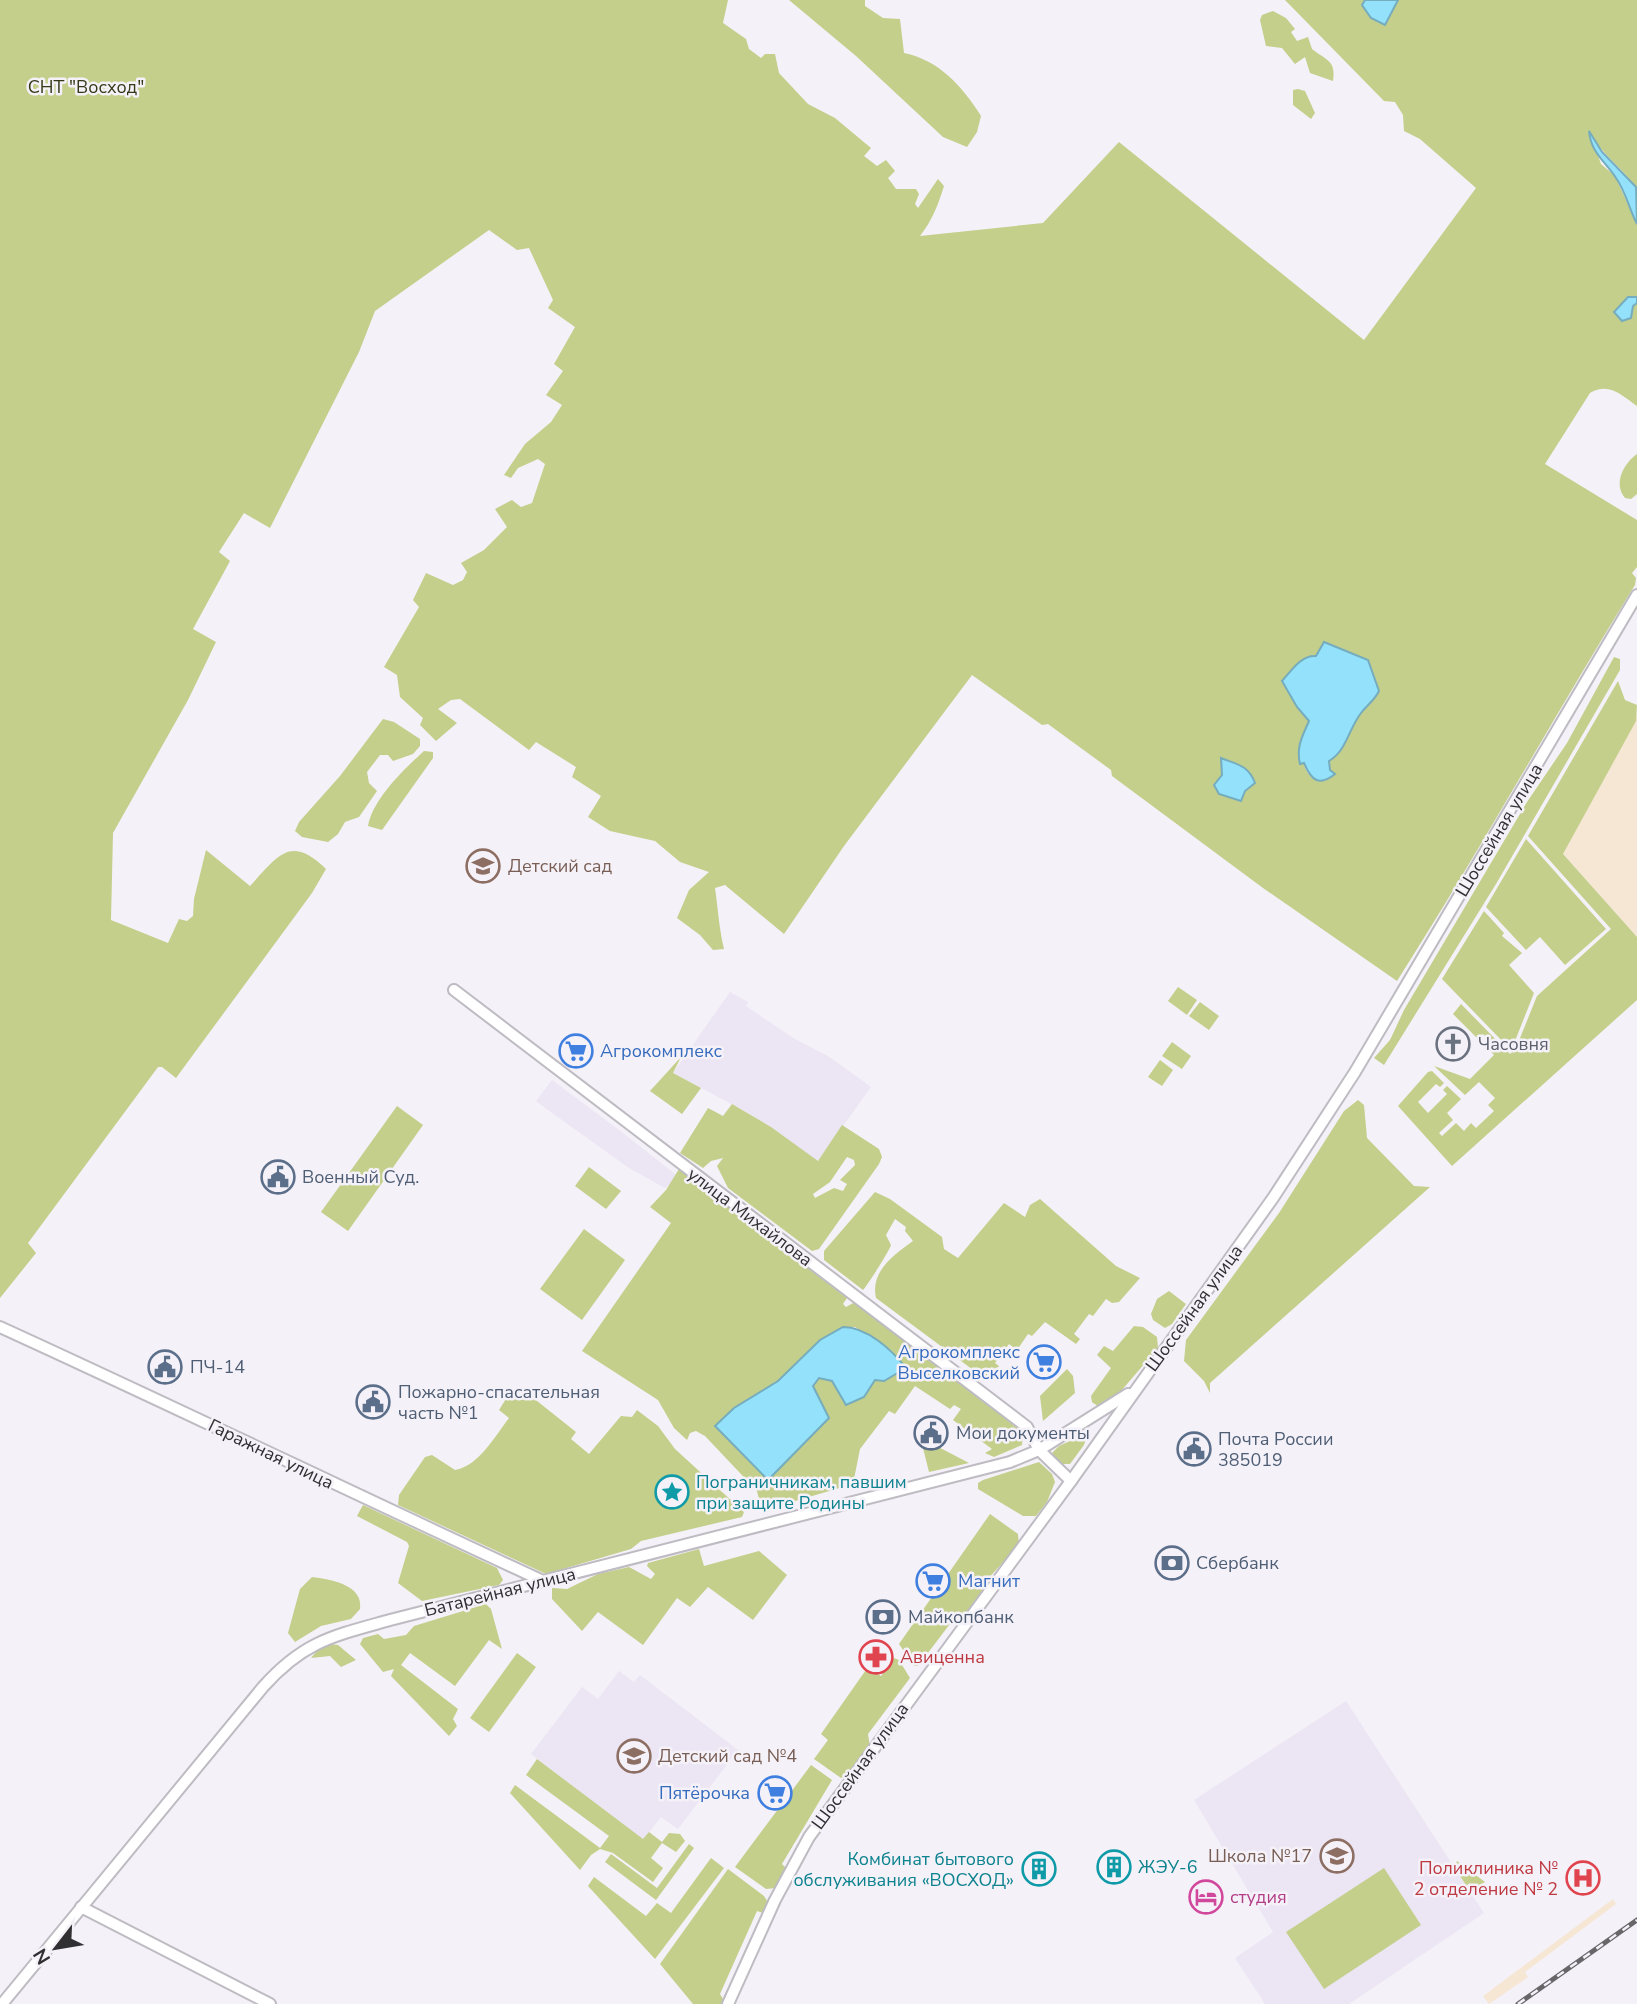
<svg xmlns="http://www.w3.org/2000/svg" width="1637" height="2004" font-family="'Nunito Sans',sans-serif">
<style>
.built{fill:#ece5f3}
.industrial{fill:#f6e6d4}
.green{fill:#c3cf8a;fill-rule:evenodd}
.water{fill:#93e1fb;stroke:#75acbe;stroke-width:2}
.lines{fill:none;stroke-linecap:round;stroke-linejoin:round}
.secondary-casing{stroke:#bebbc2;stroke-width:14}
.secondary{stroke:#fff;stroke-width:10}
.rail-casing{stroke:#686669;stroke-width:5}
.rail{stroke:#f5f1f8;stroke-width:2.5;stroke-dasharray:8;stroke-linecap:butt}
.labels{text-anchor:middle;dominant-baseline:central;stroke-width:5;stroke-linejoin:round;paint-order:stroke}
.park-label{font-size:18px;fill:#343a17;stroke:#f5f1f8}
.street-label{font-size:18px;fill:#302f31;stroke:#f5f1f8}
.education-label{font-size:18px;fill:#785e54;stroke:#f5f1f8;text-anchor:start}
.worship-label{font-size:18px;fill:#5b616d;stroke:#f5f1f8;text-anchor:start}
.shop-label{font-size:18px;fill:#366cbe;stroke:#f5f1f8;text-anchor:start}
.service-label{font-size:18px;fill:#4e5e75;stroke:#f5f1f8;text-anchor:start}
.culture-label{font-size:18px;fill:#0d838f;stroke:#f5f1f8;text-anchor:start}
.health-label{font-size:18px;fill:#be3a42;stroke:#f5f1f8;text-anchor:start}
.hotel-label{font-size:18px;fill:#b23c85;stroke:#f5f1f8;text-anchor:start}
</style>
<rect width="100%" height="100%" fill="#f5f1f8"/>
<!-- built -->
<g class="built">
<path d="M 730,992 L 748,1002 L 746,1006 L 793,1038 L 828,1056 L 871,1087 L 818,1161 L 752,1115 L 673,1073 Z"/>
<path d="M 552,1080 L 623,1133 L 680,1178 L 665,1188 L 629,1168 L 555,1115 L 536,1101 Z"/>
<path d="M 619,1671 L 634,1682 L 640,1675 L 738,1750 L 678,1829 L 661,1817 L 643,1840 L 531,1754 L 582,1687 L 598,1699 Z"/>
<path d="M 1346,1701 L 1484,1913 L 1349,2004 L 1265,2004 L 1235,1958 L 1273,1932 L 1194,1800 Z"/>
</g>
<!-- industrial -->
<g class="industrial">
<path d="M 1637,714 L 1637,937 L 1563,854 Z"/>
<path d="M 1613,1899 L 1616,1904 L 1525,1972 L 1528,1977 L 1489,2004 L 1483,1996 Z"/>
</g>
<!-- green -->
<g class="green">
<path d="M 0,0 L 728,0 L 723,23 L 746,39 L 749,49 L 761,58 L 765,54 L 775,54 L 779,73 L 808,104 L 835,118 L 871,148 L 864,156 L 877,166 L 886,160 L 895,171 L 888,178 L 896,189 L 916,189 L 919,194 L 915,204 L 918,208 L 938,179 L 944,186 C 938,205 932,221 920,236 L 1043,223 L 1119,142 L 1364,340 L 1476,188 L 1420,139 L 1404,131 L 1403,115 L 1395,102 L 1384,101 L 1285,0 L 1365,0 L 1362,5 L 1384,25 L 1398,0 L 1637,0 L 1637,188 C 1623,169 1604,156 1591,135 L 1601,164 L 1615,176 L 1637,224 L 1637,298 L 1628,297 L 1633,305 L 1637,303 L 1637,406 C 1621,395 1609,382 1590,393 L 1545,464 L 1637,520 L 1637,567 L 1632,573 L 1636,578 L 1635,585 C 1554,716 1480,851 1397,981 L 1263,888 L 1112,776 L 1111,770 L 1048,724 L 1042,725 L 972,675 L 844,846 L 784,934 L 725,885 L 715,888 C 718,909 719,928 724,949 L 713,950 L 700,935 L 677,918 L 689,890 L 709,872 L 680,862 L 655,841 L 610,831 L 588,817 L 601,796 L 572,777 L 576,767 L 536,742 L 529,750 L 460,699 L 451,700 L 438,709 L 457,723 L 436,741 L 420,725 L 423,718 L 400,697 L 397,675 L 384,667 L 419,607 L 413,600 L 426,573 L 453,585 L 463,580 L 467,572 L 461,563 L 484,550 L 507,527 L 495,509 L 512,500 L 521,507 L 532,503 L 545,464 L 538,459 L 518,468 L 511,478 L 504,475 L 525,444 L 551,422 L 562,405 L 546,395 L 563,371 L 554,364 L 575,327 L 548,308 L 553,300 L 529,248 L 517,250 L 489,230 L 375,311 L 359,352 L 270,528 L 244,513 L 219,552 L 230,561 L 193,629 L 216,642 L 188,700 L 113,833 L 111,920 L 168,943 L 179,919 L 187,921 L 193,916 L 194,899 L 206,850 L 250,886 C 278,856 290,834 326,869 L 312,893 L 176,1078 L 162,1067 L 158,1067 L 28,1243 L 36,1253 L 0,1298 ZM 1324,642 L 1368,660 L 1379,691 C 1374,701 1367,705 1360,713 C 1348,730 1347,749 1329,761 L 1326,781 C 1296,783 1300,740 1309,721 L 1297,707 L 1283,681 C 1292,670 1301,655 1316,657 Z"/>
<path d="M 789,0 L 865,0 L 865,6 L 883,18 L 900,19 L 904,53 C 939,60 963,87 981,116 L 977,132 L 967,147 L 943,137 L 856,56 Z"/>
<path d="M 1273,11 L 1286,18 L 1295,29 L 1291,32 L 1297,41 L 1308,37 L 1312,49 C 1327,61 1336,60 1333,81 L 1310,73 L 1305,57 L 1295,64 L 1282,48 L 1266,46 L 1260,20 L 1262,15 Z"/>
<path d="M 1298,89 L 1305,91 L 1315,113 L 1311,119 L 1293,105 L 1293,90 Z"/>
<path d="M 1637,454 L 1637,494 L 1631,499 L 1625,498 C 1613,484 1623,464 1637,454 Z"/>
<path d="M 1614,657 L 1620,659 L 1620,670 L 1496,884 L 1384,1065 L 1374,1058 L 1390,1040 L 1404,1010 L 1527,802 L 1567,743 Z"/>
<path d="M 1618,681 L 1625,700 L 1637,705 L 1636,721 L 1563,854 L 1637,937 L 1637,1000 L 1452,1166 L 1398,1106 L 1428,1072 L 1432,1071 L 1444,1083 L 1440,1087 L 1436,1084 L 1418,1102 L 1428,1113 L 1447,1094 L 1443,1090 L 1447,1086 L 1461,1099 L 1447,1113 L 1453,1120 L 1439,1133 L 1442,1136 L 1456,1123 L 1464,1131 L 1471,1123 L 1476,1128 L 1494,1111 L 1488,1105 L 1495,1098 L 1479,1082 L 1465,1095 L 1434,1066 L 1470,1079 L 1494,1055 L 1487,1047 L 1492,1043 L 1483,1034 L 1477,1038 L 1453,1014 L 1461,1004 L 1510,1054 L 1516,1048 L 1537,996 L 1611,929 L 1528,836 Z"/>
<path d="M 383,719 L 394,722 L 420,739 L 420,746 L 413,754 L 393,761 L 388,755 L 380,755 L 367,772 L 369,783 L 377,791 L 359,817 L 345,822 L 338,834 L 328,842 L 302,837 L 295,831 L 299,822 L 340,776 Z"/>
<path d="M 424,751 L 433,752 L 433,758 L 382,830 L 368,826 C 372,800 404,769 424,751 Z"/>
<path d="M 1526,839 L 1606,929 L 1565,965 L 1540,937 L 1526,950 L 1486,907 Z"/>
<path d="M 1484,911 L 1504,933 L 1502,936 L 1522,953 L 1509,965 L 1534,993 L 1513,1046 L 1508,1047 L 1442,979 Z"/>
<path d="M 1178,987 L 1197,1000 L 1187,1015 L 1168,1001 Z"/>
<path d="M 1200,1002 L 1219,1016 L 1209,1030 L 1189,1016 Z"/>
<path d="M 1172,1042 L 1191,1056 L 1182,1069 L 1162,1056 Z"/>
<path d="M 681,1057 L 673,1073 L 701,1088 L 682,1114 L 650,1091 Z"/>
<path d="M 1160,1060 L 1173,1070 L 1162,1086 L 1148,1077 Z"/>
<path d="M 1358,1100 L 1364,1105 L 1367,1138 L 1414,1186 L 1430,1187 L 1210,1383 L 1210,1393 L 1204,1381 L 1184,1361 L 1186,1340 L 1279,1213 L 1344,1111 Z"/>
<path d="M 732,1104 L 771,1127 L 818,1161 L 842,1125 L 879,1149 L 882,1157 L 879,1164 L 819,1249 L 812,1251 L 728,1188 L 717,1166 L 723,1158 L 711,1161 L 703,1168 L 680,1153 L 708,1108 L 723,1116 ZM 847,1157 L 854,1160 L 855,1165 L 840,1180 L 847,1184 L 843,1191 L 834,1188 L 815,1198 L 813,1194 L 830,1182 Z"/>
<path d="M 397,1106 L 423,1125 L 348,1231 L 321,1212 Z"/>
<path d="M 589,1167 L 621,1191 L 606,1209 L 575,1186 Z"/>
<path d="M 679,1169 L 847,1298 L 843,1304 L 846,1307 L 855,1302 L 952,1375 L 1023,1433 L 1022,1445 L 994,1457 L 985,1453 L 992,1449 L 953,1420 L 961,1409 L 954,1405 L 950,1409 L 915,1386 L 895,1414 L 889,1411 L 860,1449 L 853,1484 L 768,1509 L 760,1503 L 757,1491 L 705,1436 L 696,1431 L 690,1433 L 687,1440 L 674,1428 L 658,1400 L 582,1351 L 671,1223 L 650,1207 L 666,1190 ZM 843,1327 L 855,1327 L 893,1352 L 864,1397 L 847,1405 L 832,1381 L 819,1378 L 813,1386 L 734,1408 L 778,1381 L 820,1340 Z"/>
<path d="M 875,1192 L 890,1199 L 942,1237 L 944,1249 L 958,1258 L 1004,1203 L 1025,1217 L 1030,1205 L 1040,1199 L 1116,1266 L 1140,1278 L 1119,1302 L 1112,1303 L 1106,1299 L 1093,1316 L 1089,1314 L 1074,1334 L 1080,1339 L 1076,1344 L 1045,1322 L 1032,1336 L 1028,1334 L 1017,1350 L 1009,1344 L 995,1363 L 999,1366 L 990,1378 L 984,1378 L 876,1298 C 870,1271 894,1255 913,1241 L 905,1231 L 906,1227 L 895,1219 L 886,1235 L 891,1245 C 890,1250 867,1286 863,1290 L 824,1260 L 824,1251 Z"/>
<path d="M 584,1229 L 625,1260 L 582,1320 L 540,1289 Z"/>
<path d="M 1169,1291 L 1186,1304 L 1172,1324 L 1165,1328 L 1153,1320 L 1151,1314 L 1157,1299 Z"/>
<path d="M 1134,1326 L 1143,1327 L 1157,1337 L 1158,1348 L 1121,1391 L 1099,1407 L 1092,1402 L 1091,1396 L 1111,1368 L 1097,1355 L 1104,1346 L 1113,1351 Z"/>
<path d="M 1067,1369 L 1073,1376 L 1075,1393 L 1043,1421 L 1040,1396 Z"/>
<path d="M 511,1391 L 522,1400 L 527,1393 L 576,1432 L 571,1439 L 589,1454 L 621,1416 L 632,1417 L 637,1410 L 658,1426 L 675,1449 L 744,1512 L 742,1517 L 641,1541 L 631,1549 L 546,1574 L 398,1505 L 399,1495 L 425,1457 L 432,1455 L 455,1470 C 479,1466 495,1436 509,1418 L 499,1410 Z"/>
<path d="M 1083,1435 L 1087,1436 L 1084,1445 L 1070,1464 L 1060,1464 L 1052,1453 L 1059,1446 Z"/>
<path d="M 925,1440 L 969,1463 L 929,1472 L 922,1444 Z"/>
<path d="M 1039,1462 L 1052,1474 L 1055,1482 L 1047,1502 L 1036,1516 L 1023,1516 L 978,1489 L 978,1483 L 983,1480 Z"/>
<path d="M 363,1505 L 497,1568 L 503,1580 L 499,1585 L 422,1601 L 398,1583 L 409,1546 L 407,1542 L 357,1516 Z"/>
<path d="M 990,1514 L 1018,1534 L 1019,1545 L 985,1582 L 986,1589 L 966,1616 L 956,1616 L 918,1666 L 914,1666 L 899,1644 Z"/>
<path d="M 699,1549 L 704,1566 L 759,1551 L 787,1575 L 753,1620 L 708,1587 L 690,1607 L 677,1598 L 643,1645 L 598,1612 L 582,1631 L 552,1599 L 552,1588 L 567,1589 L 598,1574 L 629,1567 L 651,1579 L 655,1574 L 647,1566 L 648,1563 Z"/>
<path d="M 312,1577 C 330,1579 364,1585 360,1609 L 351,1619 L 321,1626 L 295,1642 L 288,1633 L 300,1589 Z"/>
<path d="M 486,1604 L 491,1609 L 502,1649 L 489,1640 L 455,1686 L 410,1653 L 401,1665 L 458,1709 L 453,1719 L 457,1726 L 449,1736 L 391,1676 L 394,1669 L 383,1672 L 360,1644 L 363,1638 L 378,1634 L 384,1639 L 406,1635 L 414,1626 Z"/>
<path d="M 330,1644 L 338,1645 L 356,1660 L 341,1667 L 330,1656 L 311,1658 L 320,1647 Z"/>
<path d="M 517,1653 L 536,1667 L 489,1732 L 470,1718 Z"/>
<path d="M 894,1658 L 899,1660 L 910,1678 L 868,1734 L 870,1747 L 848,1777 L 841,1778 L 814,1759 L 828,1740 L 821,1734 L 868,1667 L 881,1676 Z"/>
<path d="M 537,1759 L 643,1839 L 649,1832 L 662,1842 L 669,1833 L 680,1834 L 685,1841 L 676,1852 L 662,1843 L 651,1858 L 663,1868 L 653,1882 L 613,1853 L 600,1849 L 591,1855 L 580,1870 L 510,1793 L 515,1785 L 600,1848 L 609,1836 L 526,1775 Z"/>
<path d="M 811,1765 L 832,1780 L 782,1864 L 786,1868 L 776,1888 L 766,1889 L 735,1867 Z"/>
<path d="M 689,1844 L 694,1848 L 656,1900 L 605,1862 L 611,1854 L 657,1888 Z"/>
<path d="M 711,1858 L 724,1868 L 655,1959 L 588,1886 L 594,1877 L 646,1916 L 657,1903 L 671,1913 Z"/>
<path d="M 1457,1861 L 1485,1882 L 1470,1891 L 1454,1867 Z"/>
<path d="M 1384,1868 L 1421,1925 L 1324,1989 L 1286,1932 Z"/>
<path d="M 728,1869 L 764,1896 L 769,1904 L 763,1913 L 757,1911 L 720,1994 L 726,2004 L 693,2004 L 660,1964 Z"/>
</g>
<!-- water -->
<g class="water">
<path d="M 1365,0 L 1398,0 L 1385,25 L 1371,18 L 1362,5 Z"/>
<path d="M 1589,131 L 1602,152 L 1636,187 L 1637,224 C 1629,209 1626,192 1616,178 C 1605,161 1591,153 1589,131 Z"/>
<path d="M 1628,297 L 1637,297 L 1637,303 L 1633,306 L 1631,318 L 1622,321 L 1614,312 Z"/>
<path d="M 1324,642 L 1368,660 L 1379,691 C 1374,701 1367,705 1361,713 C 1348,730 1347,750 1329,761 L 1330,770 L 1335,774 C 1319,787 1311,780 1304,763 L 1300,764 C 1296,747 1302,737 1309,721 L 1297,707 L 1282,681 C 1292,670 1301,655 1316,656 Z"/>
<path d="M 1221,758 C 1238,765 1248,765 1255,783 L 1245,791 L 1241,801 L 1219,794 L 1214,785 L 1222,775 Z"/>
<path d="M 843,1327 C 867,1327 892,1350 906,1368 L 884,1381 L 875,1380 L 864,1397 L 846,1405 L 832,1381 L 819,1378 L 813,1386 L 829,1418 L 768,1480 L 715,1426 L 734,1408 L 778,1381 L 820,1340 Z"/>
</g>
<g class="lines">
<defs>
<g id="secondary">
<path d="M 454,990 L 1027,1427 L 1039,1450 L 1071,1481"/>
<path d="M 0,1327 C 182,1410 361,1497 543,1581"/>
<path d="M 81,1907 L 270,2004"/>
<path d="M 2,2004 L 263,1687 C 304,1641 333,1636 390,1620 L 1010,1462 L 1039,1450 L 1128,1394"/>
<path d="M 728,2004 L 775,1900 L 809,1837 L 1071,1481 L 1273,1198 L 1355,1072 L 1637,595"/>
</g>
</defs>
<!-- secondary casing -->
<use href="#secondary" class="secondary-casing"/>
<!-- secondary -->
<use href="#secondary" class="secondary"/>
<defs>
<path id="rail" d="M 1518,2004 L 1637,1920"/>
</defs>
<!-- rail casing -->
<use href="#rail" class="rail-casing"/>
<!-- rail -->
<use href="#rail" class="rail"/>
</g>
<!-- icons -->
<defs>
<symbol id="school-ring" viewBox="-11 -11 22 22"><circle r="9.5" fill="#f5f1f8" stroke="#8d6e63" stroke-width="1.5"/><path d="M0-5L7-2L0 1L-7-2ZM-4 1L0 2.5L4 1V4Q0 6-4 4Z" fill="#8d6e63"/></symbol>
<symbol id="church-ring" viewBox="-11 -11 22 22"><circle r="9.5" fill="#f5f1f8" stroke="#6b7280" stroke-width="1.5"/><path d="M-1.2-6h2.4v3.5h3.3v2.4h-3.3V6h-2.4V-.1h-3.3v-2.4h3.3Z" fill="#6b7280"/></symbol>
<symbol id="supermarket-ring" viewBox="-11 -11 22 22"><circle r="9.5" fill="#f5f1f8" stroke="#3f7fe0" stroke-width="1.5"/><path d="M-6-5.5h2.5l.6 2H6L4.5 2H-2.5L-4.4-4H-6ZM-1.5 3.2a1.3 1.3 0 1 0 .1 0ZM3 3.2a1.3 1.3 0 1 0 .1 0Z" fill="#3f7fe0"/></symbol>
<symbol id="civic-ring" viewBox="-11 -11 22 22"><circle r="9.5" fill="#f5f1f8" stroke="#5c6f8a" stroke-width="1.5"/><path d="M-.6-6.5H3V-4.5H.6V-3L4-1V1h2V6H-6V1h2V-1L-.6-3ZM-1.2 2.5V6h2.4V2.5Z" fill="#5c6f8a"/></symbol>
<symbol id="sight-ring" viewBox="-11 -11 22 22"><circle r="9.5" fill="#f5f1f8" stroke="#0f9aa8" stroke-width="1.5"/><path d="M0-6L1.8-2.2L6-1.7L2.9 1.2L3.7 5.4L0 3.3L-3.7 5.4L-2.9 1.2L-6-1.7L-1.8-2.2Z" fill="#0f9aa8"/></symbol>
<symbol id="bank-ring" viewBox="-11 -11 22 22"><circle r="9.5" fill="#f5f1f8" stroke="#5c6f8a" stroke-width="1.5"/><path d="M-6-4H6V4H-6ZM0-2.3a2.3 2.3 0 1 0 0 4.6a2.3 2.3 0 1 0 0-4.6Z" fill="#5c6f8a"/></symbol>
<symbol id="pharmacy-ring" viewBox="-11 -11 22 22"><circle r="9.5" fill="#f5f1f8" stroke="#e0444e" stroke-width="1.5"/><path d="M-2-6h4v4h4v4h-4v4h-4v-4h-4v-4h4Z" fill="#e0444e"/></symbol>
<symbol id="building-ring" viewBox="-11 -11 22 22"><circle r="9.5" fill="#f5f1f8" stroke="#0f9aa8" stroke-width="1.5"/><path d="M-4-6H4V6H1V3H-1V6H-4ZM-2.5-4.3h1.7v1.8h-1.7ZM.8-4.3h1.7v1.8H.8ZM-2.5-1h1.7V.8h-1.7ZM.8-1h1.7V.8H.8Z" fill="#0f9aa8"/></symbol>
<symbol id="hospital-ring" viewBox="-11 -11 22 22"><circle r="9.5" fill="#f5f1f8" stroke="#e0444e" stroke-width="1.5"/><path d="M-5-5h3v3.5h4V-5h3V5h-3V1.5h-4V5h-3Z" fill="#e0444e"/></symbol>
<symbol id="hotel-ring" viewBox="-11 -11 22 22"><circle r="9.5" fill="#f5f1f8" stroke="#d1479c" stroke-width="1.5"/><path d="M-6-4.5h1.5V1H6V5H4.5V3h-9V5H-6ZM-4 0a1.8 1.8 0 1 1 3.6 0ZM.5 0V-2.5h3Q6-2.5 6 0Z" fill="#d1479c"/></symbol>
</defs>
<g fill-rule="evenodd">
<use href="#school-ring" x="464" y="847" width="38" height="38"/>
<use href="#church-ring" x="1434" y="1025" width="38" height="38"/>
<use href="#supermarket-ring" x="557" y="1032" width="38" height="38"/>
<use href="#civic-ring" x="259" y="1158" width="38" height="38"/>
<use href="#supermarket-ring" x="1025" y="1343" width="38" height="38"/>
<use href="#civic-ring" x="146" y="1348" width="38" height="38"/>
<use href="#civic-ring" x="354" y="1383" width="38" height="38"/>
<use href="#civic-ring" x="912" y="1414" width="38" height="38"/>
<use href="#civic-ring" x="1175" y="1430" width="38" height="38"/>
<use href="#sight-ring" x="653" y="1473" width="38" height="38"/>
<use href="#bank-ring" x="1153" y="1544" width="38" height="38"/>
<use href="#supermarket-ring" x="914" y="1562" width="38" height="38"/>
<use href="#bank-ring" x="864" y="1598" width="38" height="38"/>
<use href="#pharmacy-ring" x="857" y="1638" width="38" height="38"/>
<use href="#school-ring" x="615" y="1737" width="38" height="38"/>
<use href="#supermarket-ring" x="756" y="1774" width="38" height="38"/>
<use href="#school-ring" x="1318" y="1837" width="38" height="38"/>
<use href="#building-ring" x="1095" y="1848" width="38" height="38"/>
<use href="#building-ring" x="1020" y="1850" width="38" height="38"/>
<use href="#hospital-ring" x="1564" y="1859" width="38" height="38"/>
<use href="#hotel-ring" x="1187" y="1878" width="38" height="38"/>
</g>
<g class="labels">
<!-- park labels -->
<g class="park-label">
<text x="86" y="87">СНТ "Восход"</text>
</g>
<!-- street labels -->
<g class="street-label">
<text transform="translate(1499 830) rotate(-59)">Шоссейная улица</text>
<text transform="translate(750 1217) rotate(37)">улица Михайлова</text>
<text transform="translate(1194 1308) rotate(-54)">Шоссейная улица</text>
<text transform="translate(271 1454) rotate(26)">Гаражная улица</text>
<text transform="translate(500 1592) rotate(-14)">Батарейная улица</text>
<text transform="translate(860 1766) rotate(-54)">Шоссейная улица</text>
</g>
<!-- education labels -->
<g class="education-label">
<text x="508" y="866">Детский сад</text>
<text x="658" y="1756">Детский сад №4</text>
<text x="1312" y="1856" text-anchor="end">Школа №17</text>
</g>
<!-- worship labels -->
<g class="worship-label">
<text x="1478" y="1044">Часовня</text>
</g>
<!-- shop labels -->
<g class="shop-label">
<text x="600" y="1051">Агрокомплекс</text>
<text x="1020" y="1352" text-anchor="end">Агрокомплекс<tspan x="1020" dy="21">Выселковский</tspan></text>
<text x="958" y="1581">Магнит</text>
<text x="750" y="1793" text-anchor="end">Пятёрочка</text>
</g>
<!-- service labels -->
<g class="service-label">
<text x="302" y="1177">Военный Суд.</text>
<text x="190" y="1367">ПЧ-14</text>
<text x="398" y="1392">Пожарно-спасательная<tspan x="398" dy="21">часть №1</tspan></text>
<text x="956" y="1433">Мои документы</text>
<text x="1218" y="1439">Почта России<tspan x="1218" dy="21">385019</tspan></text>
<text x="1196" y="1563">Сбербанк</text>
<text x="908" y="1617">Майкопбанк</text>
</g>
<!-- culture labels -->
<g class="culture-label">
<text x="696" y="1482">Пограничникам, павшим<tspan x="696" dy="21">при защите Родины</tspan></text>
<text x="1014" y="1859" text-anchor="end">Комбинат бытового<tspan x="1014" dy="21">обслуживания «ВОСХОД»</tspan></text>
<text x="1138" y="1867">ЖЭУ-6</text>
</g>
<!-- health labels -->
<g class="health-label">
<text x="900" y="1657">Авиценна</text>
<text x="1558" y="1868" text-anchor="end">Поликлиника №<tspan x="1558" dy="21">2 отделение № 2</tspan></text>
</g>
<!-- hotel labels -->
<g class="hotel-label">
<text x="1230" y="1897">студия</text>
</g>
</g>
<!-- north arrow -->
<g transform="translate(56 1948) rotate(239)" stroke="#f5f1f8" stroke-width="5" paint-order="stroke">
<path d="M0-5L12 26L0 18L-12 26Z" fill="#302f31"/>
<text y="-10" font-size="19" font-weight="bold" text-anchor="middle" fill="#302f31">N</text>
</g>
</svg>
